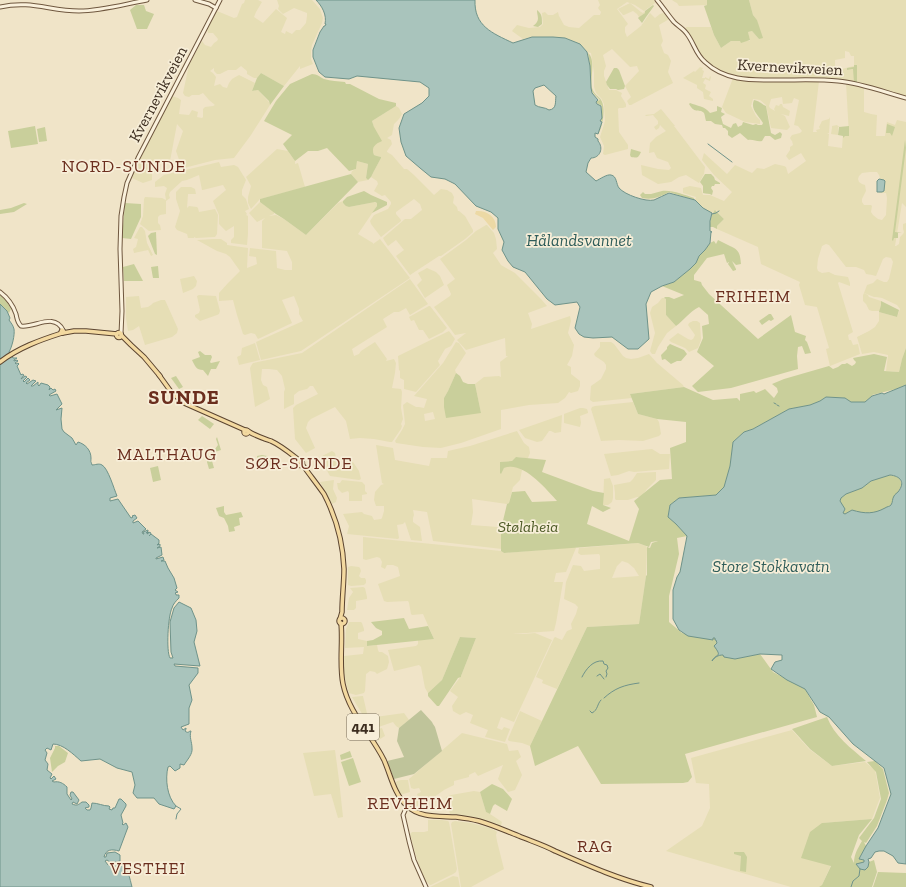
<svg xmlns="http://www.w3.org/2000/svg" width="906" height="887" font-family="'Zilla Slab',serif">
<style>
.farmland{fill:#e6deb5;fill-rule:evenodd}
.green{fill:#c9cf9b}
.sand{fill:#ecd9a5}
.cemetery{fill:#bfc49a}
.water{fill:#a9c4bc;stroke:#6f938a;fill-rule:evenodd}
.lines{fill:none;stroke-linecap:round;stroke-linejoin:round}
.stream{stroke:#6f938a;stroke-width:1}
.secondary-casing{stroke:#6f573f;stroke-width:5}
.primary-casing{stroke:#5b4430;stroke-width:5.5}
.secondary{stroke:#faf1dc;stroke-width:3}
.primary{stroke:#f3d9a0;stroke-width:3.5}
.labels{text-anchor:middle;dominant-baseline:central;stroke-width:3.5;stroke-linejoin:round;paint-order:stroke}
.shield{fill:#f7eed8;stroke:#756857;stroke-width:1}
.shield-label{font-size:15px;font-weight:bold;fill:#3d2e20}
.street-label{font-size:16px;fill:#3d2e20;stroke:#f7eed8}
.park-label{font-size:16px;font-style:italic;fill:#4d5a26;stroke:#f7eed8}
.water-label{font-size:17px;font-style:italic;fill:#2f5d5a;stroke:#f7eed8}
.neighbourhood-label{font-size:17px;letter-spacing:1px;fill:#6b2e1e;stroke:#f7eed8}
.quarter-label{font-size:18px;letter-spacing:1px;fill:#6b2e1e;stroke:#f7eed8}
.district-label{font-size:20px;font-weight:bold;letter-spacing:1px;fill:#6b2e1e;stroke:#f7eed8}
</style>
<rect width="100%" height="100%" fill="#f0e4c8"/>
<!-- farmland -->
<g class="farmland">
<path d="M 245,0 L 258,0 L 262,2 L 256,12 L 254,17 L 263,23 L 276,9 L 287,18 L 281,32 L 285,34 L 286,31 L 292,34 L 296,30 L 300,30 L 306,23 L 307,16 L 307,13 L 294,8 L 283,14 L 278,9 L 279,6 L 277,0 L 312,0 L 320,9 L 323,18 L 322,23 L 312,45 L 311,51 L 311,59 L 313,64 L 300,69 L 300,66 L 284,86 L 261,73 L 257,78 L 254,78 L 247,74 L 247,71 L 241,66 L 236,70 L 228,70 L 220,74 L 217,74 L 214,71 L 214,68 L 210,71 L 213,73 L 216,77 L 214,86 L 220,84 L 223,87 L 227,88 L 229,83 L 232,79 L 239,75 L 255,83 L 252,91 L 258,90 L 269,102 L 270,105 L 251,135 L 234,158 L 215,160 L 184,168 L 182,168 L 176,151 L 183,131 L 177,124 L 170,161 L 160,162 L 159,167 L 152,173 L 152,180 L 143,183 L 132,178 L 134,171 L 172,96 L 178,98 L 181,100 L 179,114 L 189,115 L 192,110 L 198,112 L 197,117 L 202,118 L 203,117 L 203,109 L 205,107 L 213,106 L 215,105 L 209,100 L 203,93 L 199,95 L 192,95 L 189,97 L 185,96 L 183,93 L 189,65 L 202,41 L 205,45 L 211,47 L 214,43 L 217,41 L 218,39 L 213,33 L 208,33 L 207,29 L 216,12 L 217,11 L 234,18 L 237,17 L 242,4 L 244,3 Z"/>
<path d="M 598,0 L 654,0 L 655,2 L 655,3 L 644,11 L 635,5 L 627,2 L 617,9 L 628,24 L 625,27 L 625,32 L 627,37 L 641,26 L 650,13 L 655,18 L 660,14 L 666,12 L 671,18 L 659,25 L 663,41 L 661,45 L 664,53 L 668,55 L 671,61 L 668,72 L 673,83 L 631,105 L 629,105 L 627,101 L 631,97 L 625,86 L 639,71 L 637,66 L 630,67 L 612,49 L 603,55 L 606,66 L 604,71 L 604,76 L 609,90 L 616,90 L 622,93 L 621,96 L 626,104 L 626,107 L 623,108 L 619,108 L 618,109 L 619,132 L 628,145 L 628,149 L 605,155 L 603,154 L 604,146 L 600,137 L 605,121 L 604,104 L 601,98 L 596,93 L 594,87 L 594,73 L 591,53 L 587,52 L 580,44 L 565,38 L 532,37 L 523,39 L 512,31 L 517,25 L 529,28 L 540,27 L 543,24 L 542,13 L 545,12 L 548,15 L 553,15 L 558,12 L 559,16 L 564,25 L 569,27 L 579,28 L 594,15 L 600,15 L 601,12 L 598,8 L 600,5 Z"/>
<path d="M 672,0 L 707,0 L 708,5 L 679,6 L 677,3 L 675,2 Z"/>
<path d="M 749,0 L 906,0 L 906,97 L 864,87 L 864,112 L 871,114 L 877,115 L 876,136 L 885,136 L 887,122 L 895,125 L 897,120 L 906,122 L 906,207 L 902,203 L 895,246 L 896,246 L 899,244 L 900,237 L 903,234 L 904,232 L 903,229 L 903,224 L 906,223 L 906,348 L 902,359 L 899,372 L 886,371 L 888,355 L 874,352 L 862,354 L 857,337 L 869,331 L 875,327 L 879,321 L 879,312 L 897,317 L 900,309 L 897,305 L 882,298 L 876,297 L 874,297 L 864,293 L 867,285 L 873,283 L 877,279 L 884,282 L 887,282 L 889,279 L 893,262 L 891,258 L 886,257 L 883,259 L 876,276 L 872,275 L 866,274 L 864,270 L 856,267 L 846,267 L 829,245 L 826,244 L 822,246 L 818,259 L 817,268 L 818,271 L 822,273 L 829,272 L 835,275 L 848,277 L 850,283 L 850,286 L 839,282 L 838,283 L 853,332 L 848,335 L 849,340 L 851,340 L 853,345 L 858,344 L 860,354 L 830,366 L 826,349 L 829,348 L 817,307 L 805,305 L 799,285 L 800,282 L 761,264 L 758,247 L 717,229 L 717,226 L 724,219 L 716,210 L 712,213 L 703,208 L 695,200 L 696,197 L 683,193 L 683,188 L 690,186 L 701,188 L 703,195 L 710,195 L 724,201 L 732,192 L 714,175 L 702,160 L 704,153 L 727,174 L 735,165 L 752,173 L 757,168 L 764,169 L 775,164 L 784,166 L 786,167 L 788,174 L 806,161 L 801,153 L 789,160 L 786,156 L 790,150 L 790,147 L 793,145 L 792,141 L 791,140 L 790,138 L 792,135 L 800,133 L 802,131 L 798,126 L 794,125 L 799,100 L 794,98 L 792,103 L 783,104 L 782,97 L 771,99 L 769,106 L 770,108 L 775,111 L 774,109 L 776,105 L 779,106 L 780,104 L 782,104 L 783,107 L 790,111 L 789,116 L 781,114 L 785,116 L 790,127 L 787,130 L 771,128 L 766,105 L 760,100 L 753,99 L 751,106 L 756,116 L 760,120 L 760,124 L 745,122 L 726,113 L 722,107 L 733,78 L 714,69 L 702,59 L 685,31 L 686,27 L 711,27 L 714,35 L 721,48 L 731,41 L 750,41 L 748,32 L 752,31 L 759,39 L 757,20 L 753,15 ZM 845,51 L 849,52 L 851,56 L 854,56 L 854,65 L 858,65 L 838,70 L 835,67 L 835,60 L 845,58 ZM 819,81 L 846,83 L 849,135 L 843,135 L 842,148 L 828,146 L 829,134 L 827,133 L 829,133 L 830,117 L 829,119 L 822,121 L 819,127 L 820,129 L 816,130 L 817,132 L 813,132 ZM 870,172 L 877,172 L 879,175 L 880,178 L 877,190 L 879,193 L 886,193 L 887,198 L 886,215 L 882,220 L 878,219 L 873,215 L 871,212 L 872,206 L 871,205 L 864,205 L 862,202 L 862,199 L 866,191 L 865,185 L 862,184 L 859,182 L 858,179 L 859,176 L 862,173 Z"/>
<path d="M 630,3 L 641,12 L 643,13 L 645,11 L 645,13 L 639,17 L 637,14 L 633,11 L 624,15 L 623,15 L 618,9 Z"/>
<path d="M 700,67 L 703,68 L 702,70 L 704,71 L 702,78 L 705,78 L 705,77 L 709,79 L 710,76 L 711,77 L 710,81 L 705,79 L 703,83 L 706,85 L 705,89 L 711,92 L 709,96 L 713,99 L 713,101 L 704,99 L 703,92 L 697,88 L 697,85 L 683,78 L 694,71 L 695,72 Z"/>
<path d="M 396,106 L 399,108 L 402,114 L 399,119 L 394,124 L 392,135 L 387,138 L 391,140 L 392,144 L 387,151 L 387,152 L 392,155 L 404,169 L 407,169 L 414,175 L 434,195 L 441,189 L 447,190 L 452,193 L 454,197 L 453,203 L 457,207 L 458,211 L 459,211 L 465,216 L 473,230 L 473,232 L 465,239 L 441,256 L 439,256 L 410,275 L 396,256 L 404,250 L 396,240 L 388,246 L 384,240 L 383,238 L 405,219 L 411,219 L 422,210 L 420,204 L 414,199 L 396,212 L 396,214 L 401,220 L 401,221 L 381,237 L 371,224 L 370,221 L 374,215 L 388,209 L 391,204 L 391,202 L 385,195 L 382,196 L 374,191 L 378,184 L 377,181 L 371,177 L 374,171 L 381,158 L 381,157 L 377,156 L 374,155 L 373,152 L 373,148 L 374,145 L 374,127 L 372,121 Z"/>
<path d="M 661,109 L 675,126 L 674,126 L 705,167 L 704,174 L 699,183 L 686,175 L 679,177 L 671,182 L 658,184 L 642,175 L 641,165 L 658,169 L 669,170 L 671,168 L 668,162 L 657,158 L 654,152 L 649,153 L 650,143 L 656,137 L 666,131 L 660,125 L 659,128 L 656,130 L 654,127 L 658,124 L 658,121 L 653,115 L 646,116 L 645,115 L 654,114 Z"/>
<path d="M 837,125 L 838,126 L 840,126 L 838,127 L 838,135 L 831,134 L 832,128 L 832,126 Z"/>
<path d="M 277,149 L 288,151 L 295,161 L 295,164 L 298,163 L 305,187 L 260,199 L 251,209 L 248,203 L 248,197 L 251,186 L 246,177 Z"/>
<path d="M 357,161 L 368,164 L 366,178 L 368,180 L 358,182 L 351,174 L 352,171 L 356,169 Z"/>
<path d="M 219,162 L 221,167 L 234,165 L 238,167 L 246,180 L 242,190 L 242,195 L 246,199 L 249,209 L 245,211 L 247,214 L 246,215 L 248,216 L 248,234 L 247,245 L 231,243 L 231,240 L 234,237 L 234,226 L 226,231 L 219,224 L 219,215 L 213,201 L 226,190 L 223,185 L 203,190 L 202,190 L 199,175 L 187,180 L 182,181 L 170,192 L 169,195 L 170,198 L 166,201 L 166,214 L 160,215 L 158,217 L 158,223 L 160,225 L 161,230 L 149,231 L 140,224 L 143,216 L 144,199 L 145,197 L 162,198 L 166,200 L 165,194 L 167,188 L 164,186 L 155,187 L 155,182 L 164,175 Z"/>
<path d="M 181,187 L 191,187 L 195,189 L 196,194 L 188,194 L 187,208 L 189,206 L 197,207 L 198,208 L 199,212 L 215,209 L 218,215 L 217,234 L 215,237 L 196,238 L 194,237 L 194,238 L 188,238 L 187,234 L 177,230 L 175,227 L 180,211 L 176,199 L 176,192 Z"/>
<path d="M 343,201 L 343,203 L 349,207 L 374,202 L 377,203 L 377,206 L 358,234 L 373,243 L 373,244 L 380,239 L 410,278 L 301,351 L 261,360 L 256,342 L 303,321 L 299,314 L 299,309 L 294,296 L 282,300 L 292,323 L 258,339 L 255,334 L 251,333 L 245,335 L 243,334 L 237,315 L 233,300 L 219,301 L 219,293 L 228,283 L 240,271 L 230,257 L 226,254 L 217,251 L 197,240 L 214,239 L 221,239 L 227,243 L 227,245 L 248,248 L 247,268 L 257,264 L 256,257 L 249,256 L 250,248 L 276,251 L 277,268 L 285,270 L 292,270 L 292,262 L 287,251 L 262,248 L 262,221 L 265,218 L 257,222 L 249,213 L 260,202 L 274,212 L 274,214 L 269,216 L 276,215 L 284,219 L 306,235 L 338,203 Z"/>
<path d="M 486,225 L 487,225 L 494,233 L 496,239 L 497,249 L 493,253 L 501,265 L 515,273 L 541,299 L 547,306 L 528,313 L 532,324 L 531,329 L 570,316 L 571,321 L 568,333 L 574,345 L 572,356 L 567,365 L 571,367 L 571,374 L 580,381 L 580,386 L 578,391 L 571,393 L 569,392 L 565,398 L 558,403 L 529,405 L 501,410 L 501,429 L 461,443 L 441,448 L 423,447 L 396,443 L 395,441 L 402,430 L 405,424 L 403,405 L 407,402 L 416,407 L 419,407 L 424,408 L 427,399 L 414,396 L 443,363 L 456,342 L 459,343 L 466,353 L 455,370 L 456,373 L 448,391 L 444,398 L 481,413 L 475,384 L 484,377 L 499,376 L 501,377 L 500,362 L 508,356 L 506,356 L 505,338 L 466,350 L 457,340 L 466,333 L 455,335 L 434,307 L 450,296 L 451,294 L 447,285 L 455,279 L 440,259 L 466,240 L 476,231 ZM 433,412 L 435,419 L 425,421 L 424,414 Z"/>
<path d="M 140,227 L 142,227 L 145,231 L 147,243 L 153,255 L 151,256 L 148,250 L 134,253 L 133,249 L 136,247 L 138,239 L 134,238 Z"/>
<path d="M 427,268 L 436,272 L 440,276 L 444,285 L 425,298 L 417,285 L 422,280 L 418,273 Z"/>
<path d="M 194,276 L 197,281 L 196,286 L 193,289 L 183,293 L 180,279 Z"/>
<path d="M 410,279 L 428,304 L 410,315 L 406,308 L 399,312 L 394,312 L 383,319 L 387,327 L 352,349 L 354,356 L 359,354 L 361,351 L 375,342 L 387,359 L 386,361 L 394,359 L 396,363 L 395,373 L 392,388 L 401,389 L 402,392 L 401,408 L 403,419 L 401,424 L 402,426 L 401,429 L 392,442 L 390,442 L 374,439 L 360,438 L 350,439 L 346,421 L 335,407 L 311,419 L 308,422 L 306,428 L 315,448 L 306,453 L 295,439 L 293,408 L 296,405 L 318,394 L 313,386 L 310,386 L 307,389 L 299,391 L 294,395 L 294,404 L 284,409 L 284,392 L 285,389 L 282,376 L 277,370 L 269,369 L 262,369 L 261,380 L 263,385 L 267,387 L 270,399 L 255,407 L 250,368 L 251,366 L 253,363 L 302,353 Z"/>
<path d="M 864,293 L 868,295 L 869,297 L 881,301 L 881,305 L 880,311 L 872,311 L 869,310 L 866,304 L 863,301 L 863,295 Z"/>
<path d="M 199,295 L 216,296 L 220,311 L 219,314 L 217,315 L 200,321 L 195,317 L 195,315 L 199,313 L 200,310 L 197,296 Z"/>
<path d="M 139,296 L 141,308 L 148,307 L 151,305 L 153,303 L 161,300 L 165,300 L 178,329 L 177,333 L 172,337 L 145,345 L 139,326 L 133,330 L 128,331 L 126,318 L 126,297 Z"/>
<path d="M 662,298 L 664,298 L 666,299 L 666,315 L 676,326 L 667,333 L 658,347 L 655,354 L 652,354 L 650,351 L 655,333 L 650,313 L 652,307 L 658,303 Z"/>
<path d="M 429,306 L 430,306 L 447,328 L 443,332 L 429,339 L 423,330 L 419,330 L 414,320 L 411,321 L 409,317 Z"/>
<path d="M 693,321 L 697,321 L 700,323 L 701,340 L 698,348 L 689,352 L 685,348 L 671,342 L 669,340 L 678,333 L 688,339 L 691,340 L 693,339 L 695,335 L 688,325 L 689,323 Z"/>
<path d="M 449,331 L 455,339 L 451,346 L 445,349 L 438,361 L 440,365 L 416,392 L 404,389 L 404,380 L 400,378 L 400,371 L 399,370 L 398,356 Z"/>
<path d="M 600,342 L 611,342 L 614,344 L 623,356 L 626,358 L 631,359 L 638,358 L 649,354 L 657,363 L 683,385 L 684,387 L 630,394 L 632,398 L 593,402 L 590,400 L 591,386 L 601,379 L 606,369 L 606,365 L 604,362 L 595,356 L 594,354 L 600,347 Z"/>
<path d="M 255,343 L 260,360 L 239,365 L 237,357 L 241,355 L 242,348 Z"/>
<path d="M 633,402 L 638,414 L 657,419 L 659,422 L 661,434 L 659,436 L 643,441 L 619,440 L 601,441 L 591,409 L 592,407 L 595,406 Z"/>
<path d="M 580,408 L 583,408 L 587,409 L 588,412 L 588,413 L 580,416 L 581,423 L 580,427 L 564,423 L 564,414 Z"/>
<path d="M 562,415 L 561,432 L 555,433 L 551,431 L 549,431 L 542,441 L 537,442 L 525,438 L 519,430 Z"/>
<path d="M 517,431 L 524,443 L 529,447 L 530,453 L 528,458 L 524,458 L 518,457 L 512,461 L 500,462 L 501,473 L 504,468 L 508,466 L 518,467 L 522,470 L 520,480 L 513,487 L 509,503 L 507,504 L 472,499 L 473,512 L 471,525 L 498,527 L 501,529 L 502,549 L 433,541 L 427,512 L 413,510 L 414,515 L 413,518 L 413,522 L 420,527 L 422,541 L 411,540 L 405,522 L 403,524 L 397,525 L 399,538 L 398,539 L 347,534 L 349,526 L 343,514 L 362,512 L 364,514 L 372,516 L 374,520 L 381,519 L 382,518 L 384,511 L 384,506 L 376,506 L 374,500 L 375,492 L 381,485 L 384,484 L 382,483 L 376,445 L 393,448 L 395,460 L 429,466 L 431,458 L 447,458 L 448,451 L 470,446 Z"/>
<path d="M 652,449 L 660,454 L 670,454 L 669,469 L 634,472 L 629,471 L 618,475 L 611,476 L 604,454 Z"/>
<path d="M 332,451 L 335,453 L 338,466 L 346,466 L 346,460 L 353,460 L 353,462 L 359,471 L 361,479 L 359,480 L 330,476 L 320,458 L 322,456 Z"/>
<path d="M 656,472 L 656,480 L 647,489 L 641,497 L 637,497 L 628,500 L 616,500 L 615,499 L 615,493 L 614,485 L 630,482 L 633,479 L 637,473 Z"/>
<path d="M 610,478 L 613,486 L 613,498 L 612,502 L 608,505 L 603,505 L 604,479 Z"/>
<path d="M 334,480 L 333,489 L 337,498 L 336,502 L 332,504 L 320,482 Z"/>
<path d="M 342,480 L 362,482 L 365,485 L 365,491 L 367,493 L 367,494 L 362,495 L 362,501 L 349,501 L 349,493 L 348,491 L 342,493 L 338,489 L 337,483 L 340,483 Z"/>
<path d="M 363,537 L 501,551 L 504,553 L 575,547 L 576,548 L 566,572 L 556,573 L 554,582 L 563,582 L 556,623 L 554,631 L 512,634 L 524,634 L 535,633 L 552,640 L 514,722 L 501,717 L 497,728 L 502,730 L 504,727 L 510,729 L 505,742 L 485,737 L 488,730 L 470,723 L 473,715 L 466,712 L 460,715 L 453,711 L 452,706 L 458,697 L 450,691 L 461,676 L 476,638 L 460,637 L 442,680 L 428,693 L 425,688 L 421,667 L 419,665 L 394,671 L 388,650 L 416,646 L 418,644 L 418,640 L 434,639 L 423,614 L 412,615 L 411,614 L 409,603 L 408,601 L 387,602 L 384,601 L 378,584 L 400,576 L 398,567 L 393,565 L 387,565 L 385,569 L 381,567 L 382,562 L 380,558 L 377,557 L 366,560 L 363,559 Z"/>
<path d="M 638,543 L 646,546 L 647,548 L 646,576 L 639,624 L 587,627 L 557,689 L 542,683 L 543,680 L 536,677 L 554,638 L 555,637 L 562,640 L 567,631 L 572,629 L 571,624 L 576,614 L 578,607 L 575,604 L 564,599 L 566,582 L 573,565 L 581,566 L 584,571 L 600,569 L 600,556 L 599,554 L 581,555 L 578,553 L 579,548 ZM 622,561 L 628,563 L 634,568 L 639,576 L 612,578 L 617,566 Z"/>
<path d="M 351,566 L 359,567 L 360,568 L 361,571 L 359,576 L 361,578 L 365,578 L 366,580 L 366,583 L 364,585 L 351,586 L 348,585 L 348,567 Z"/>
<path d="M 363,587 L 365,588 L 367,597 L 367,599 L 356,601 L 356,608 L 354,610 L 347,610 L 349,598 L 353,592 L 350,588 Z"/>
<path d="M 349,622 L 361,622 L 362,623 L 364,629 L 364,631 L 358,633 L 358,639 L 367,641 L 368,646 L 377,645 L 378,650 L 379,652 L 382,652 L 388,656 L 389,662 L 387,669 L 377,674 L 375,672 L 370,671 L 366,674 L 365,691 L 364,693 L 356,695 L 349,693 L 347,687 L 344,675 L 344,656 L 363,654 L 364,647 L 345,648 L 346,629 Z"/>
<path d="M 362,696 L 363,696 L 368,718 L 404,713 L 409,720 L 399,728 L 396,726 L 393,722 L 370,730 L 363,722 L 364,717 L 352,697 Z"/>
<path d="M 520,711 L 542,721 L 530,746 L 522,743 L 509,741 L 508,740 L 508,739 Z"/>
<path d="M 382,728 L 385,736 L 377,741 L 371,731 Z"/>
<path d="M 792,730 L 809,749 L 832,766 L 865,762 L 875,770 L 880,798 L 872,819 L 822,823 L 831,865 L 822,885 L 819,887 L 791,887 L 666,851 L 702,826 L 710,808 L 709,784 L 696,783 L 691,758 Z"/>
<path d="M 462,733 L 507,744 L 509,751 L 518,750 L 521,757 L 516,761 L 522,775 L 515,790 L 508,792 L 498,779 L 503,765 L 478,776 L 475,772 L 469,775 L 469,777 L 454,781 L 454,785 L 444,790 L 427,802 L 414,808 L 409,804 L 410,800 L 417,799 L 418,797 L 417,794 L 421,792 L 419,788 L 414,789 L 411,788 L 409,779 Z"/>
<path d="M 335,750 L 339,780 L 343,817 L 338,818 L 331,794 L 314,796 L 303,753 Z"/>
<path d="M 401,780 L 408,780 L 410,792 L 400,795 L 395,783 L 397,781 Z"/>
<path d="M 474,791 L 480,792 L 486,812 L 490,814 L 502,822 L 501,826 L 498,827 L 473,818 L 450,814 L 446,797 L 451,795 Z"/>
<path d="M 428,820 L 442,820 L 448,821 L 449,822 L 457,869 L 456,872 L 453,874 L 431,885 L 430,885 L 425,880 L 421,871 L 416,856 L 410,834 L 412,832 L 424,832 L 428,831 Z"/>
<path d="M 455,821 L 471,823 L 490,828 L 496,831 L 497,832 L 496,835 L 497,841 L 504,869 L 471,887 L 461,887 L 451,824 L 452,822 Z"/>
<path d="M 453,876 L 458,877 L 460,887 L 430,887 Z"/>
</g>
<!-- green -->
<g class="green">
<path d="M 707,0 L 749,0 L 753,15 L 757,20 L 763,38 L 759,39 L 752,31 L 748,32 L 750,40 L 741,43 L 740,41 L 731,41 L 721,48 L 714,35 L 704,6 L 707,5 Z"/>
<path d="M 136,5 L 144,5 L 146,11 L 154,14 L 147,29 L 137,29 L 130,10 Z"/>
<path d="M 653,5 L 654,6 L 646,17 L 642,23 L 638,18 L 639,17 L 645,13 L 645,11 Z"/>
<path d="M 537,10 C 542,14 542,17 542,24 L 538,27 L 533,26 C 541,20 537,17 537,10 Z"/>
<path d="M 588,53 C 596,59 590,79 592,88 C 594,95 599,96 601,100 C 606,107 603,127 598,135 L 602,122 L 601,120 L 602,118 L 602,106 L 597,103 L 597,101 L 600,100 L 593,93 L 591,89 L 590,66 Z"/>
<path d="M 854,65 L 857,65 L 857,83 L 895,94 L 901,94 L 896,94 L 854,82 L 853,69 L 852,69 L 847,70 L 847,68 L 854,67 Z"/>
<path d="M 614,68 L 617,68 L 619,70 L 625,86 L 624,89 L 618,90 L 616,89 L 610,89 L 607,85 L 606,82 Z"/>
<path d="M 261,73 L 284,86 L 270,105 L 269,101 L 258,90 L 252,91 L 257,78 Z"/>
<path d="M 312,74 C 317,74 320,77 324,79 C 331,81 338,81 345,82 L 346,84 L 350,84 L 379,99 L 396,103 L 396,106 L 372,121 L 374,127 L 382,141 C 375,144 371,147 374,155 L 377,156 L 381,157 L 381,158 L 374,171 L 371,177 L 368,180 L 366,178 L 368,164 L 357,161 L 356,169 L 349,171 L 327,148 L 318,151 L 308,151 L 295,161 L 283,144 L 292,135 L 264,121 L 276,101 L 290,84 Z"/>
<path d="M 754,100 C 760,101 761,104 766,106 L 771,133 L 775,135 L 780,132 L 782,134 L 781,138 L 775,140 L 770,136 L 765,136 L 762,141 C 757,142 753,139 748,140 L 740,133 L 732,138 L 728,135 L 728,131 L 725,128 L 723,128 L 722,125 L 715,124 L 711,121 L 706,121 C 705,118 705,115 704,113 C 700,108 695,115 689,104 L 690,103 C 697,106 705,106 710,113 L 717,111 L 717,106 L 722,108 L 721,112 L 725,114 L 721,117 L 723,124 L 731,128 L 733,124 L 736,123 L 738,127 L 742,125 L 743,122 L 753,125 L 756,124 L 758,125 L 762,125 L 763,123 C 758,115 750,109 754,100 Z"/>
<path d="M 887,124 L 895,127 L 892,136 L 890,133 L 886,133 Z"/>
<path d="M 35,126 L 38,144 L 11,148 L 8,131 Z"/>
<path d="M 849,126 L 849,136 L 845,136 L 843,138 L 843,136 L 838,135 L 839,127 Z"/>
<path d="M 45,127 L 47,141 L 39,142 L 37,129 Z"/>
<path d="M 905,140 L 906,148 L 895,232 L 902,233 L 898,233 L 898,238 L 894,238 L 893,241 L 892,240 Z"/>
<path d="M 631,149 L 641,152 C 638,158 638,158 631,157 L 630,155 Z"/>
<path d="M 351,174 L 358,182 L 306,235 L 284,219 L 276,214 L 260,202 L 260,199 Z"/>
<path d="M 705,174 L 711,174 L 714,177 L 715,180 L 720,183 L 720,184 L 715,184 L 714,186 L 712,186 L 711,188 L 713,191 L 712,195 C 709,193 706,194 703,193 L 703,186 L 700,182 Z"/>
<path d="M 364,191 L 371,195 L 387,202 L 387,205 L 372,213 L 377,206 L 377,203 L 375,202 L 349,207 L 346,206 L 343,203 L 343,201 L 347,197 Z"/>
<path d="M 662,191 C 673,190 684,195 694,198 L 694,200 L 669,192 C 660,197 653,200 642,198 L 640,195 L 643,192 L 645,194 L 651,194 Z"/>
<path d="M 24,203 L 27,204 L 14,212 L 0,214 L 0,210 L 11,208 Z"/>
<path d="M 125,203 L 141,204 L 141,217 L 131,239 L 122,238 Z"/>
<path d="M 715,210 L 724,219 L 717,226 L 717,229 L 713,227 L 710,227 C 710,220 711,215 715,210 Z"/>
<path d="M 156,232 L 157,255 L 155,254 L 148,236 L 151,233 Z"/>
<path d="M 718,240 C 722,242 726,244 730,246 C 739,250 740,253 741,264 L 736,265 L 732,261 L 736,269 L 736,270 L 733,271 L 728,264 L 729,262 L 727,263 L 724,254 L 707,258 L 694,275 L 694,280 L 701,282 L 702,285 L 709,294 L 758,339 L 791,315 L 795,332 L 806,336 L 805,340 L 807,342 L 811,353 L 805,354 L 802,346 L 798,347 L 797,356 L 798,369 L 731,388 L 698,392 L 692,386 L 714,366 L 697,352 L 703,338 L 702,326 L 709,324 L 708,315 L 699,307 C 689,312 684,320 676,326 L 666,315 L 666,299 L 664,298 L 665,297 L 669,297 L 674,299 L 684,295 L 662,286 L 674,282 L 690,269 L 696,263 L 699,256 L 705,250 L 710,243 L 714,241 L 716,244 Z"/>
<path d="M 134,264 L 143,281 L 124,281 L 123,267 Z"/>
<path d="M 158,266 L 159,278 L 153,278 L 151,267 Z"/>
<path d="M 0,295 L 8,303 L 11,309 L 9,313 L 0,304 Z"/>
<path d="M 881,301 L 899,310 L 897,317 L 879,312 L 881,305 Z"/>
<path d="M 769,314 L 771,314 L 774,319 L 771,321 L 769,320 L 762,325 L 759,321 Z"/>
<path d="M 670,344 L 684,350 L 687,354 L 681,361 L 677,361 L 671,364 L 665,359 L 662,360 L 661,355 L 667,349 L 667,347 Z"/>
<path d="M 906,348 L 906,385 L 896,389 L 872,395 L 872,396 L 865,402 L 851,402 L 845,398 L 826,397 L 820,401 L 810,405 L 789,409 L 753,429 L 744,432 L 733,442 L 730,466 L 724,487 L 716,495 L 679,498 L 670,505 L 668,517 L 676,524 L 687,536 L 677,538 L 679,554 L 671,588 L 669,596 L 669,622 L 682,633 L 713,640 L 713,638 L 715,638 C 718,644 716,650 720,655 L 723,655 L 735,659 L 760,654 L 773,672 L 805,689 L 814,705 L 817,717 L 685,754 L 692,777 L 688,782 L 683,783 L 601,784 L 578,746 L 535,766 L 530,746 L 587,627 L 639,624 L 646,576 L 647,575 L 647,547 L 650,548 L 652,543 L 658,541 L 651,542 L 649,547 L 638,543 L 504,553 L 501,551 L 501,529 L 507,504 L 509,503 L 512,492 L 525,491 L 532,502 L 557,501 C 545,488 523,461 504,468 L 501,474 L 500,473 L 500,462 L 512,461 L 516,457 C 526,458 536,459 546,460 L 542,472 L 593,491 L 604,493 L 603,505 L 611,508 L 603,512 L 592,506 L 587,524 L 629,541 L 639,509 L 634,501 L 660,480 L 672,479 L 670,448 L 686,442 L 686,422 L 657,419 L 638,414 L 630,394 L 684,387 L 713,400 L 737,398 L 740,401 L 740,394 L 754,391 L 756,393 L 763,390 L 765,389 L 774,398 L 778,392 L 777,388 L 772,384 L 784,379 L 829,366 L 833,369 L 838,367 L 842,364 L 845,364 L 847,363 L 852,366 L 855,364 L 856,362 L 854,360 L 853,358 L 874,354 L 887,357 L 884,371 L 899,372 L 902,359 Z"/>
<path d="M 200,351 L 205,355 L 211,355 L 212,357 L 210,362 L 211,363 L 220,361 L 216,369 L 211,369 L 208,376 L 203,370 C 196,370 195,366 192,360 L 200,357 L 198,352 Z"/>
<path d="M 456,373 L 460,376 L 463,382 L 468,384 L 475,384 L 481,413 L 446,418 L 444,407 L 444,398 L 448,391 Z"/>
<path d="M 176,376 L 183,387 L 179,389 L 171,378 Z"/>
<path d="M 202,416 L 214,424 L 210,429 L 198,420 Z"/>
<path d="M 217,437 L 221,450 L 215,452 L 215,453 L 212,461 L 214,468 L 209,469 L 207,462 L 212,450 L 215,449 L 218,445 L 216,439 Z"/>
<path d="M 262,455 L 267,456 L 276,463 L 276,465 L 259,467 L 257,456 Z"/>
<path d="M 158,466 L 161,480 L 153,482 L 150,468 Z"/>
<path d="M 890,475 C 897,476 900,477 902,485 L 890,506 L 881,511 L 872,513 L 861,513 L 852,510 L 845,515 L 843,513 L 843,507 L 840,501 L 841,498 L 846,494 L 862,488 L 871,481 Z"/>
<path d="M 224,506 L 224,512 L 226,515 L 241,512 L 243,517 L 239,518 L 240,525 L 234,527 L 235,531 L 229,532 L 228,526 L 224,518 L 219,516 L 216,508 Z"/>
<path d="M 404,618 L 409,629 L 428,626 L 434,639 L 367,646 L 367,641 L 373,640 L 382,635 L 382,631 L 376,628 L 371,622 Z"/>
<path d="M 460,637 L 476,638 L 461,676 L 461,677 L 458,678 L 439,706 L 437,706 L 428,696 L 428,693 L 442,680 Z"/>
<path d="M 827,717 C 834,736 851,748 866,761 L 832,766 L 810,749 L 792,729 Z"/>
<path d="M 55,746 L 59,746 L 68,753 L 65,762 L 58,766 L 52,772 L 50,758 L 55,748 Z"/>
<path d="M 350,751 L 352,757 L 341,760 L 340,755 Z"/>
<path d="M 353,758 L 361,782 L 349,786 L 341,762 Z"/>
<path d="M 875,761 L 883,769 L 889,793 L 887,800 L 877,826 L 866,843 L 864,842 L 866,846 L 859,859 L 864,860 L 865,862 L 856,864 L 868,867 L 869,862 L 874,860 L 877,872 L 872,887 L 819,887 L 822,885 L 831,866 L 801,858 L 810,832 L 822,823 L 872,819 L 859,835 L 851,857 L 854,863 C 854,854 858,848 862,841 L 859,838 L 874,818 L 881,799 L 876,772 L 867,762 Z"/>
<path d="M 492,784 L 503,789 L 512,799 L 507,811 L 495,804 L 493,806 L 490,814 L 486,812 L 480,792 Z"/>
<path d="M 734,852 L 744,852 L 747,857 L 746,872 L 740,871 L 741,856 L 734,854 Z"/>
<path d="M 878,872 L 906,873 L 906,887 L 873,887 Z"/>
</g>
<!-- sand -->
<path class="sand" d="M 476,211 C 486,210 496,216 496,227 L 493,230 L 483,218 L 475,214 Z"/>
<!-- cemetery -->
<path class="cemetery" d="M 421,710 L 432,722 L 433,724 L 435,727 L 442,751 L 414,774 L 394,779 L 387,761 L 404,757 L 397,741 L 399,728 Z"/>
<!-- water -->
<g class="water">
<path d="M 316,0 L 475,0 C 474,26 492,33 513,43 L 532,37 L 553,37 L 565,38 L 580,44 L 587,52 L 590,66 L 591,88 L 592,93 L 598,100 L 596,102 L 597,104 L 601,106 L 602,118 L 600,121 L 602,122 L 598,134 L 595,133 L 595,137 L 598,139 L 598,141 C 604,148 600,158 591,158 L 588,163 L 586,172 L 596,181 C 600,179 607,174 611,175 C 617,176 616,184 619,188 C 625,195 646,202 654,200 C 659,198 664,195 669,193 L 695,200 L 703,208 L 712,213 L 710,221 L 710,231 L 712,232 L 711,232 L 710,243 L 705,250 L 699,256 L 696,263 L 690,269 L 674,282 L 662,286 L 651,292 L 646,304 L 649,339 L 638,349 L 628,349 L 612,337 L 593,338 L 584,337 L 579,334 L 575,328 L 580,307 L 577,302 L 555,305 L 547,299 L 525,272 L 513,267 L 508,261 L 502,250 L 504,242 L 498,229 L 498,218 L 491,212 L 476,206 L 455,184 L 445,179 L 431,177 L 420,168 L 406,156 L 401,142 L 399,128 L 404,114 L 422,103 L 429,96 L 429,88 L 420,82 L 357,76 L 349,79 L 325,77 L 319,72 L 313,57 L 313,50 L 320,32 L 324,26 L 325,26 L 326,24 L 325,24 C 327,15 322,6 316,0 ZM 544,85 L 556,96 C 555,102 557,109 549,110 C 545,107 539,108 535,105 L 533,91 L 535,88 Z"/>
<path d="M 879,179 L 884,180 L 885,181 L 884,191 L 882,192 L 877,192 L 877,181 Z"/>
<path d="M 0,304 L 7,311 L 10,318 L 9,320 C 11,323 13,325 14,329 C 15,335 12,347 9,352 L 13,358 L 17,358 L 14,360 L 14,361 L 17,360 L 18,361 L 15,363 L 16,364 L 18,363 L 19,364 L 17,366 L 21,375 L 22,374 L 24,375 L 21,379 L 25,376 L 27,377 L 23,381 L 24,382 L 28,378 L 30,380 L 26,383 L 27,384 L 33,380 L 36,381 L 31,386 L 33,386 L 38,382 L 38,385 L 39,386 L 41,383 L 48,385 L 50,387 L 49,390 L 51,388 L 53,390 L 55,389 L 56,391 L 49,395 L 50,396 L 57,394 L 62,404 L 56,410 L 62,408 L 61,419 L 62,429 L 64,432 L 72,438 L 76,445 L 78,442 C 85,444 91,450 91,458 C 91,464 90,458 92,465 C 95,465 99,463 102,465 C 108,468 114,489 117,496 L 110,498 L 110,501 L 118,499 L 131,518 L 133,517 L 132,516 L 135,515 L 137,518 L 133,521 L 133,523 L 138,521 L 146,529 L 142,532 L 143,534 L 144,534 L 143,532 L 148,530 L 148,531 L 146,533 L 149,532 L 147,534 L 150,532 L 151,534 L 149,536 L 151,534 L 159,540 L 159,543 L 157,545 L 160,544 L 160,546 L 157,548 L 161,547 L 162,555 L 156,558 L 156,559 L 163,557 L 164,560 L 161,561 L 165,561 L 168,568 L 174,578 L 177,588 L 175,590 L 178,592 L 175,593 L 176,594 L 176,595 L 179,595 L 179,598 C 176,601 173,604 172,608 C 168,616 166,651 170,658 L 173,658 L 171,652 L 170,622 L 174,608 L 179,602 L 191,608 L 196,620 L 197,631 L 194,642 L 200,666 L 174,664 L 175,666 L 198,668 L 198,673 L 189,685 L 192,700 L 189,708 L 189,724 L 181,727 L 183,730 L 186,728 L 186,729 L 185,731 C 189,734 188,731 191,731 C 189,737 192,742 192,748 C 193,754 187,760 184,765 L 180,764 L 180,768 L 175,771 L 170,766 L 168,767 C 165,779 167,797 176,806 L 174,809 L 159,804 L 154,798 L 137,798 L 133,793 L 135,785 L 132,772 L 117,768 L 100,759 L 81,761 C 73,754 63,744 53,744 L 51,750 L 47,748 L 45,750 L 47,753 L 45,760 L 48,764 L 47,770 L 52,774 L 50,778 L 51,779 L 54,776 L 56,779 L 52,781 L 54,782 C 59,781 63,783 67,787 L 67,794 L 71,800 L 72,799 L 70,795 L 71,792 L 73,792 L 79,800 L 77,804 L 73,802 L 72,804 C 77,806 78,805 82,802 L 86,802 L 89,805 L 89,807 L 85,808 L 87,810 L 90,810 L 91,808 L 92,803 C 98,803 103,806 109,806 L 110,807 L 109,809 L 112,810 L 113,808 L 115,808 L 119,799 L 121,799 L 126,804 L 126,806 L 121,815 L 123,823 L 122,824 L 123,825 L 126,823 L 128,827 L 119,851 C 112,849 106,849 104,857 L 106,857 L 107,853 L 115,852 L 120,855 L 120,861 C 115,862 112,864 107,860 L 105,861 L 108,865 C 112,865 115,864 118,864 C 128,864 130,880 132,887 L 0,887 Z"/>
<path d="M 906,385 L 906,864 L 898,863 L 893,856 L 884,851 L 879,851 L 875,852 L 871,858 L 868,859 L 869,862 L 868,867 L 865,870 L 860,869 L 856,864 L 864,862 L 864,860 L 859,859 L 860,857 L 866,846 L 878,828 L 891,794 L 884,768 L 853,744 L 829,717 L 820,712 L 805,689 L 787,680 L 771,669 L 775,662 L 782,660 L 782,655 L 760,654 L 735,659 L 724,657 L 723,655 C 718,655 715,657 712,661 C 716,653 723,658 714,646 L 717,643 L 716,640 L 715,640 L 715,638 L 713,638 L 713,640 L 688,636 L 679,630 L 673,619 L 673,590 L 677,577 L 680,572 L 687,536 L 676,524 L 668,517 L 670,505 L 679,498 L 716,495 L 724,487 L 730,466 L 733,442 L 744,432 L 753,429 L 789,409 L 810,405 L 820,401 L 826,397 L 845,398 L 851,402 L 865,402 L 872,396 L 882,393 L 884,394 ZM 890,475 C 900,476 906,482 898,492 C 897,493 895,494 894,496 C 892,499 893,502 891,505 C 889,507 888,506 885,508 C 874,514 865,514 852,510 L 845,514 L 843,513 L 845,509 L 840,501 L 841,498 L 846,494 L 862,488 L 871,481 Z"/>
</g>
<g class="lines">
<!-- stream -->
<g class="stream">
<path d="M 708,144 L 732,162"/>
<path d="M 712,214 L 716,213 L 719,211"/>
<path d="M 774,403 L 776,404"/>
<path d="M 777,405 L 779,406"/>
<path d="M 597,676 L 600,674 L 604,679"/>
<path d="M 582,677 C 586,669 593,660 603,661 L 604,664 L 607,665 L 608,668 L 606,671 L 607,674 L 606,677"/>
<path d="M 604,698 C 615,688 624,685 639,683"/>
<path d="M 590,711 L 592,713 C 598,710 597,704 601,700"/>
<path d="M 176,806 L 181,809 L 177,814 L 176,819"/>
<path d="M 851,887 L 853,881 L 859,876 L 860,869"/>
</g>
<defs>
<g id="secondary">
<path d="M 195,0 L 209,4 L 216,8"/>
<path d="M 657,0 C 663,7 668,15 674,22 C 678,26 684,29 687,34 C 694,43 696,55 705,62 C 726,82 754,80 780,80 C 799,80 819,79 838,81 C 861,83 884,92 906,98"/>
<path d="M 0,7 C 31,0 50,11 79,11 C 101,11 125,4 147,0"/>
<path d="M 0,292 C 8,298 13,305 16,314 C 17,318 17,322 21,326 C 35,328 54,312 63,330"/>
<path d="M 121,334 L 122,311 L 120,249 L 121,216 L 124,197 L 127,183 L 138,158 L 220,0"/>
<path d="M 407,806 L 403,815 L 409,841 L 414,860 L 426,887"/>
</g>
<g id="primary">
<path d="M 62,330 L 64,332 L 62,333 L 61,332 Z"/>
<circle cx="119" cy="335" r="2.5"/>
<path d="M 63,333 L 74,331 L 86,331 L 117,334"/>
<path d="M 121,335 L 131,345 L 144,357 L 160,376"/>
<path d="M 0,362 C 18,348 40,340 62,333"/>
<path d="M 159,375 L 172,393 L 184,403 L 245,430"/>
<circle cx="246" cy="432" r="2"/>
<path d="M 248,431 C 255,436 263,438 271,441 C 282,446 291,454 300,461"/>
<circle cx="300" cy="463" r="2.5"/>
<path d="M 302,464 C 309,474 317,484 324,494 C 336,517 343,543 344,569 C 344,583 342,598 342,612 L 340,619"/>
<circle cx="342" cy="621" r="3"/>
<path d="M 341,623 C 343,643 339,664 343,684 C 349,713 371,734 384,760 C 391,776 394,794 407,806 C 420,818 438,816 456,817 C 464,818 471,819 479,821 C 493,825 506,831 519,836 C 531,841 544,845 555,851 C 587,865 618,879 651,887"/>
</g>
</defs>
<!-- secondary casing -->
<use href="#secondary" class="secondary-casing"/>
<!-- primary casing -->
<use href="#primary" class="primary-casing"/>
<!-- secondary -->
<use href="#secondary" class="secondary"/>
<!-- primary -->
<use href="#primary" class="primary"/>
</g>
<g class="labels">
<!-- shield labels -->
<rect class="shield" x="347" y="714" width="32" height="26" rx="3"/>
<g class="shield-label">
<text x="363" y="727">441</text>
</g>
<!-- street labels -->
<g class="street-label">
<text transform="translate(790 67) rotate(3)">Kvernevikveien</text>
<text transform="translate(158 94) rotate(-62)">Kvernevikveien</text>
</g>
<!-- park labels -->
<g class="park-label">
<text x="528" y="526">Stølaheia</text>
</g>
<!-- water labels -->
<g class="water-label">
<text x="579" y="240">Hålandsvannet</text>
<text x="771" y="566">Store Stokkavatn</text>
</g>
<!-- neighbourhood labels -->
<g class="neighbourhood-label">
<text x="753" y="296">FRIHEIM</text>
<text x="167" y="454">MALTHAUG</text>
<text x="595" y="846">RAG</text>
<text x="148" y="868">VESTHEI</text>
</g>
<!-- quarter labels -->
<g class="quarter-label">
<text x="124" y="166">NORD-SUNDE</text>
<text x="299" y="463">SØR-SUNDE</text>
<text x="410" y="803">REVHEIM</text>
</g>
<!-- district labels -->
<g class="district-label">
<text x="184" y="397">SUNDE</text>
</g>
</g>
</svg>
